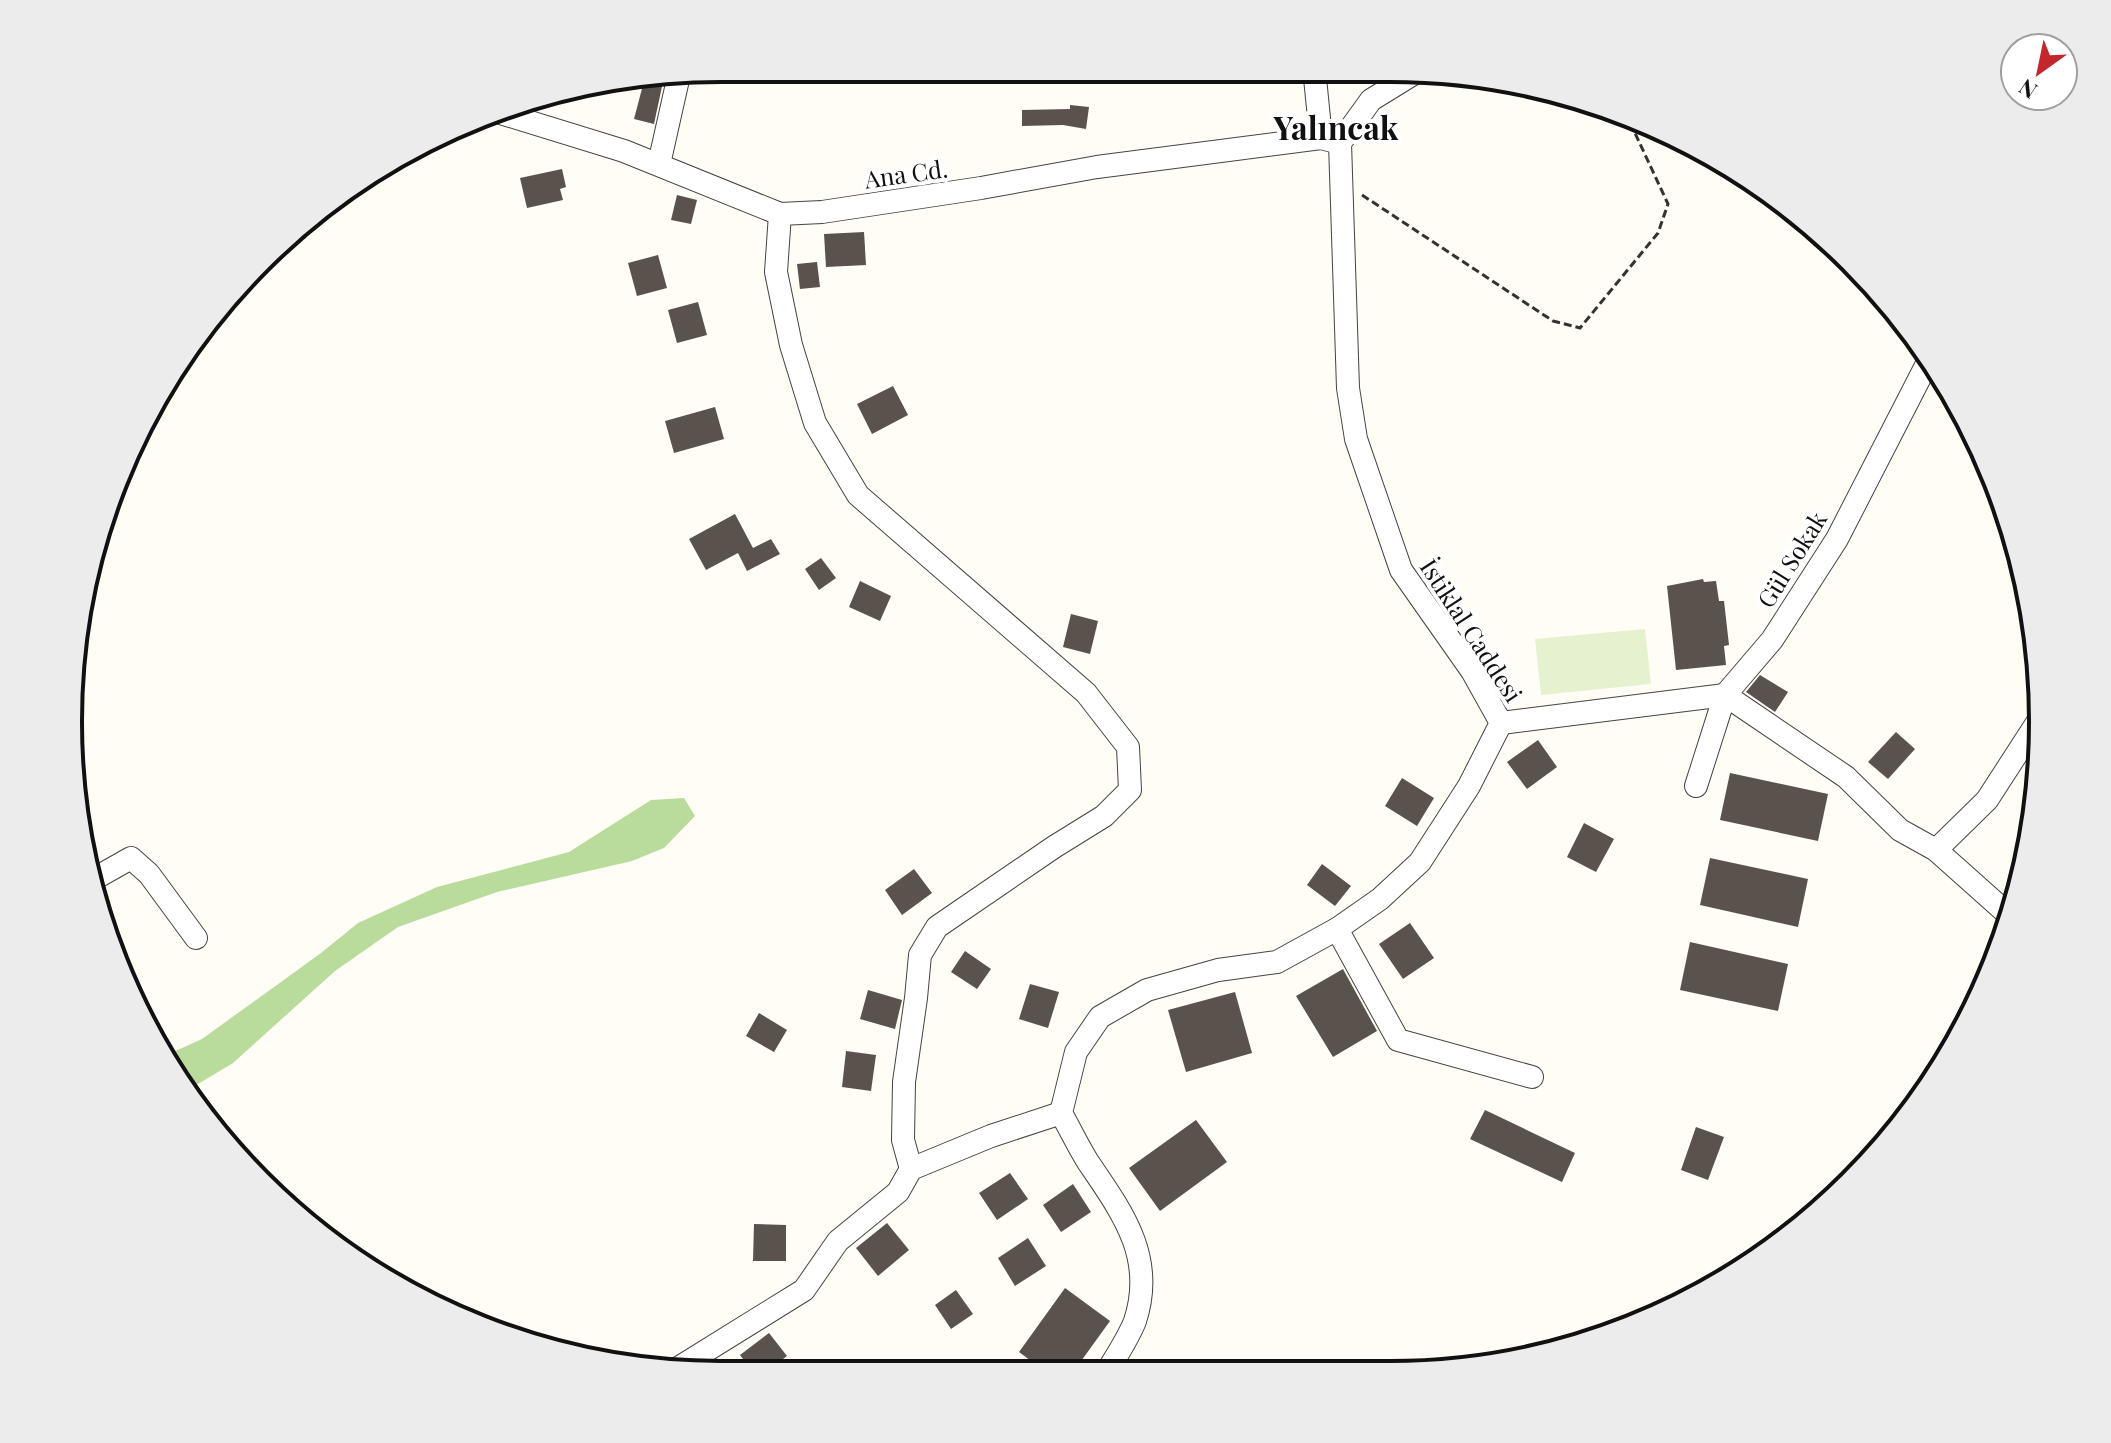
<svg xmlns="http://www.w3.org/2000/svg" width="2111" height="1443" font-family="'Playfair Display',serif">
<style>
.forest{fill:#b9dc9c}
.pitch{fill:#e6f2cf}
.building{fill:#5a524d}
.lines{fill:none;stroke-linecap:round;stroke-linejoin:round}
.minor-casing{stroke:#444;stroke-width:24}
.path{stroke:#333;stroke-width:3;stroke-dasharray:8 4;stroke-linecap:butt}
.minor{stroke:#fff;stroke-width:22}
.labels{text-anchor:middle;dominant-baseline:central;stroke-width:8;stroke-linejoin:round;paint-order:stroke}
.street-label{font-size:24px;fill:#111;stroke:#fff}
.district-label{font-size:32px;font-weight:bold;fill:#111;stroke:#fff}
.rim{fill:none;stroke:#111;stroke-width:4}
</style>
<rect width="100%" height="100%" fill="#fffdf5"/>
<!-- forest -->
<path class="forest" d="M 684,798 L 695,816 L 664,848 L 632,861 L 497,892 L 398,927 L 335,971 L 233,1063 L 188,1090 L 162,1057 L 202,1039 L 321,953 L 358,923 L 437,887 L 569,852 L 651,800 Z"/>
<!-- pitch -->
<path class="pitch" d="M 1645,629 L 1651,684 L 1541,695 L 1535,639 Z"/>
<!-- building -->
<g class="building">
<path d="M 664,77 L 654,124 L 634,119 L 644,81 Z"/>
<path d="M 1070,105 L 1089,107 L 1086,129 L 1063,125 L 1022,126 L 1022,110 L 1070,109 Z"/>
<path d="M 562,169 L 566,187 L 560,189 L 563,200 L 527,208 L 520,178 Z"/>
<path d="M 677,195 L 697,200 L 691,224 L 671,220 Z"/>
<path d="M 864,232 L 866,265 L 826,267 L 824,234 Z"/>
<path d="M 658,255 L 667,288 L 637,296 L 628,263 Z"/>
<path d="M 817,262 L 820,287 L 800,289 L 797,264 Z"/>
<path d="M 698,302 L 707,335 L 677,343 L 668,310 Z"/>
<path d="M 893,386 L 908,415 L 872,434 L 857,404 Z"/>
<path d="M 715,407 L 724,439 L 674,453 L 665,421 Z"/>
<path d="M 735,514 L 753,548 L 771,539 L 780,554 L 747,571 L 738,553 L 706,570 L 689,539 Z"/>
<path d="M 821,558 L 836,578 L 819,590 L 805,569 Z"/>
<path d="M 1703,579 L 1704,582 L 1716,581 L 1719,601 L 1724,601 L 1729,645 L 1724,646 L 1726,665 L 1676,670 L 1667,586 Z"/>
<path d="M 860,581 L 891,596 L 880,621 L 849,607 Z"/>
<path d="M 1071,614 L 1098,621 L 1090,654 L 1063,647 Z"/>
<path d="M 1760,675 L 1788,692 L 1775,712 L 1746,692 Z"/>
<path d="M 1896,732 L 1915,749 L 1888,779 L 1868,762 Z"/>
<path d="M 1538,740 L 1557,767 L 1527,789 L 1507,762 Z"/>
<path d="M 1730,773 L 1828,794 L 1818,841 L 1720,820 Z"/>
<path d="M 1402,778 L 1434,798 L 1417,826 L 1385,806 Z"/>
<path d="M 1584,823 L 1614,839 L 1596,872 L 1567,857 Z"/>
<path d="M 1710,858 L 1808,879 L 1798,927 L 1700,905 Z"/>
<path d="M 1322,864 L 1351,886 L 1335,906 L 1307,885 Z"/>
<path d="M 914,869 L 932,893 L 902,915 L 885,890 Z"/>
<path d="M 1410,923 L 1434,958 L 1403,979 L 1379,944 Z"/>
<path d="M 1690,942 L 1788,964 L 1778,1011 L 1680,990 Z"/>
<path d="M 965,951 L 991,969 L 977,989 L 951,972 Z"/>
<path d="M 1343,969 L 1377,1031 L 1333,1057 L 1296,996 Z"/>
<path d="M 1030,984 L 1059,992 L 1048,1028 L 1019,1019 Z"/>
<path d="M 868,990 L 902,1000 L 895,1029 L 860,1019 Z"/>
<path d="M 1235,992 L 1252,1053 L 1186,1072 L 1168,1010 Z"/>
<path d="M 759,1013 L 787,1030 L 774,1052 L 746,1036 Z"/>
<path d="M 846,1051 L 876,1055 L 871,1091 L 842,1087 Z"/>
<path d="M 1485,1110 L 1575,1153 L 1562,1182 L 1470,1139 Z"/>
<path d="M 1196,1120 L 1227,1162 L 1160,1211 L 1129,1168 Z"/>
<path d="M 1696,1127 L 1724,1137 L 1708,1180 L 1681,1170 Z"/>
<path d="M 1010,1173 L 1028,1199 L 997,1220 L 979,1193 Z"/>
<path d="M 1073,1184 L 1091,1212 L 1061,1232 L 1043,1205 Z"/>
<path d="M 887,1223 L 909,1250 L 878,1276 L 856,1248 Z"/>
<path d="M 754,1224 L 786,1225 L 786,1261 L 753,1261 Z"/>
<path d="M 1028,1238 L 1046,1266 L 1015,1286 L 998,1258 Z"/>
<path d="M 1065,1288 L 1110,1321 L 1071,1375 L 1050,1375 L 1019,1352 Z"/>
<path d="M 956,1290 L 973,1314 L 951,1329 L 935,1305 Z"/>
<path d="M 769,1333 L 787,1356 L 762,1375 L 755,1375 L 740,1355 Z"/>
</g>
<g class="lines">
<defs>
<g id="minor">
<path d="M 1314,68 L 1321,138"/>
<path d="M 494,111 L 624,151 L 780,214 L 822,212 L 981,188 L 1097,167 L 1321,138 L 1340,143"/>
<path d="M 659,164 L 679,75"/>
<path d="M 780,214 L 776,272 L 791,345 L 815,423 L 858,495 L 1086,693 L 1128,747 L 1130,790 L 1104,816 L 1054,847 L 937,927 L 920,955 L 916,998 L 904,1082 L 903,1140 L 911,1169"/>
<path d="M 1501,723 L 1725,695 L 1846,777 L 1900,830 L 1936,850 L 2010,916"/>
<path d="M 1696,786 L 1725,695 L 1772,640 L 1837,539 L 1931,356"/>
<path d="M 1936,850 L 1987,800 L 2042,715"/>
<path d="M 92,880 L 131,858 L 149,874 L 196,938"/>
<path d="M 1337,929 L 1398,1040 L 1532,1077"/>
<path d="M 675,1370 L 804,1290 L 838,1241 L 898,1192 L 911,1169 L 991,1136 L 1061,1113"/>
<path d="M 1105,1375 C 1115,1358 1128,1339 1135,1321 C 1156,1257 1122,1212 1088,1162 C 1078,1146 1070,1129 1061,1113 L 1076,1052 L 1100,1017 L 1147,990 L 1218,970 L 1277,962 L 1337,929 L 1380,899 L 1420,862 L 1469,786 L 1501,723 L 1472,671 L 1401,570 L 1356,439 L 1348,388 L 1340,143 L 1371,100 L 1418,71"/>
</g>
</defs>
<!-- minor casing -->
<use href="#minor" class="minor-casing"/>
<!-- path -->
<path class="path" d="M 1362,195 L 1553,321 L 1580,328 L 1658,233 L 1668,204 L 1628,118"/>
<!-- minor -->
<use href="#minor" class="minor"/>
</g>
<g class="labels">
<!-- street labels -->
<g class="street-label">
<text transform="translate(906 173) rotate(-8)">Ana Cd.</text>
<text transform="translate(1791 559) rotate(-58)">Gül Sokak</text>
<text transform="translate(1472 630) rotate(57)">İstiklal Caddesi</text>
</g>
<!-- district labels -->
<g class="district-label">
<text x="1336" y="126">Yalıncak</text>
</g>
</g>
<!-- crop -->
<path d="M0 0H2111V1443H0ZM721 82H1390A639 639 0 0 1 2029 721V722A639 639 0 0 1 1390 1361H721A639 639 0 0 1 82 722V721A639 639 0 0 1 721 82Z" fill="#ececec" fill-rule="evenodd"/>
<path class="rim" d="M721 82H1390A639 639 0 0 1 2029 721V722A639 639 0 0 1 1390 1361H721A639 639 0 0 1 82 722V721A639 639 0 0 1 721 82Z"/>
<!-- north arrow -->
<g transform="translate(2039 72) rotate(213)"><circle r="38" fill="#ffffff" stroke="#a0a0a0" stroke-width="2"/>
<path d="M0-6L14 30L0 20L-14 30Z" fill="#c4262e"/>
<text y="-12" font-size="22" font-weight="bold" text-anchor="middle" fill="#111111">N</text>
</g>
</svg>
